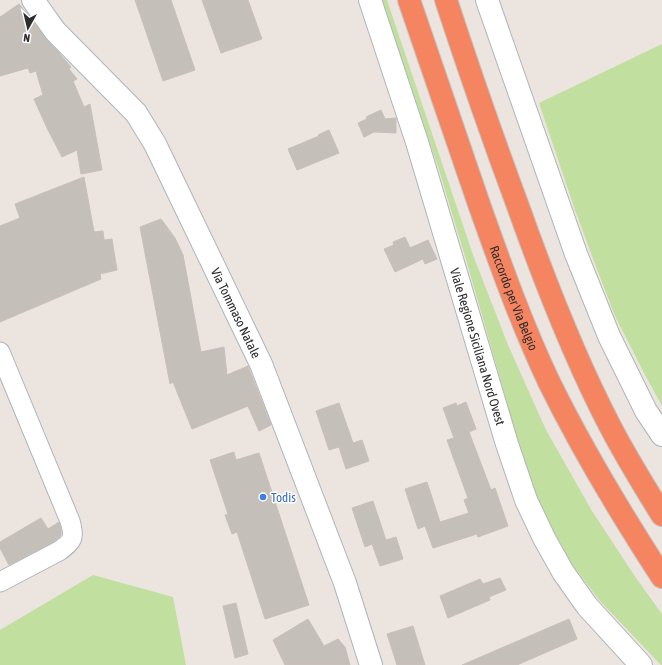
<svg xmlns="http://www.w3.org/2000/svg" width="662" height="665" font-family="'Asap Condensed',sans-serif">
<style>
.green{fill:#c1df9f}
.building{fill:#c5bfba;stroke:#c8bfb8}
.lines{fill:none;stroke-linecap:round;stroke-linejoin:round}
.street-casing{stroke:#afb4bb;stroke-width:21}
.secondary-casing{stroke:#afb4bb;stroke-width:24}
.highway-casing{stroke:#c4c4c4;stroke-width:24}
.street{stroke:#fff;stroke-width:19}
.secondary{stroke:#fff;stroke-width:22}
.highway{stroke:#f58561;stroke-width:22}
.shop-dot{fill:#3f7fe0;stroke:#fff;stroke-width:1.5}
.labels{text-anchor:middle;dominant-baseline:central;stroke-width:3;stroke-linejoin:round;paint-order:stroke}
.street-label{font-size:13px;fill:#2c2c2c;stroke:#fff}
.shop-label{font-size:13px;fill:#366cbe;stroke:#fff;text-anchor:start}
</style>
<rect width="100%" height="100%" fill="#ece4df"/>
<!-- green -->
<g class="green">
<path d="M 382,0 L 387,0 L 473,255 L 508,345 L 546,430 L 592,511 L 636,578 L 662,614 L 662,665 L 661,665 L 600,601 L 572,564 L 553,530 L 536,494 L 518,441 L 467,263 L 439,170 Z"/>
<path d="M 662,44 L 662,406 L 644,373 L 615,316 L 595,264 L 574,207 L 539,103 Z"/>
<path d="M 93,575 L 173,597 L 186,665 L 0,665 L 0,630 Z"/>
</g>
<!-- building -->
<g class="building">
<path d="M 135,0 L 171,0 L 195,70 L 163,81 Z"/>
<path d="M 202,0 L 248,0 L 262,39 L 221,53 Z"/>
<path d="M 19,4 L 30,17 L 45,38 L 58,52 L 71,67 L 69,69 L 77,79 L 73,81 L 84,107 L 90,104 L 102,170 L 81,174 L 77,150 L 62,157 L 47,128 L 34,99 L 43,95 L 36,71 L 30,73 L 28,68 L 0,76 L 0,17 Z"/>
<path d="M 381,110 L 385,119 L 396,118 L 396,133 L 374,132 L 364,137 L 358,123 L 367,119 L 366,117 Z"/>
<path d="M 329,130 L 339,153 L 297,170 L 288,149 L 319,136 L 318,135 Z"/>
<path d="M 84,177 L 94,232 L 103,231 L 104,240 L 112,239 L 117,270 L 100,274 L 101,279 L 0,322 L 0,226 L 20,218 L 15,204 Z"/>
<path d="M 161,219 L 175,238 L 183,255 L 201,352 L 224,347 L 227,375 L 248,366 L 271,425 L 259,431 L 248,406 L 192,429 L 173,382 L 170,384 L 140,227 Z"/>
<path d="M 405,237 L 410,248 L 428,240 L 437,259 L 425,264 L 423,259 L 395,272 L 384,249 L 394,245 L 393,242 Z"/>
<path d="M 466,402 L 476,429 L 469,432 L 491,490 L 495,488 L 508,526 L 478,537 L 477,534 L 433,548 L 425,526 L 418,529 L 405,489 L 427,482 L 440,522 L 469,513 L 464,500 L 468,498 L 447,440 L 454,438 L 443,408 L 456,403 L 457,406 Z"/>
<path d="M 339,403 L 353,443 L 362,440 L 369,461 L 346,469 L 339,447 L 329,450 L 316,411 Z"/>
<path d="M 234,452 L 236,460 L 259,453 L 309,605 L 265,619 L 237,532 L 232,534 L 225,515 L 228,514 L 210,460 Z"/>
<path d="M 373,501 L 386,540 L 396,537 L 403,559 L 380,566 L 372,544 L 365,547 L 352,508 Z"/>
<path d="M 41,518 L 48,529 L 59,522 L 61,529 L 61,535 L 53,542 L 9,565 L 0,548 L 0,542 Z"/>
<path d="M 500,578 L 506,590 L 489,597 L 490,600 L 448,618 L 440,596 L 480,579 L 483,584 Z"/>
<path d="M 236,603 L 248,654 L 235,658 L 223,606 Z"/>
<path d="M 308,619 L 324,646 L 338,639 L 345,647 L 350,665 L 285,665 L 273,640 Z"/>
<path d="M 569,619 L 577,639 L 556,648 L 517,665 L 462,665 Z"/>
<path d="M 413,626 L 425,665 L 397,665 L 387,634 Z"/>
</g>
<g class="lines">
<defs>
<path id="street" d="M 0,352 L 70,521 C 75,538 73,541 59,551 L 0,582"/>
<g id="secondary">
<path id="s1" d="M 33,0 L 55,31 L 136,113 L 155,144 L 261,364 L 345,583 L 371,665"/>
<path id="s2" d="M 370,0 L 417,142 L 507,444 L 526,500 L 544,538 L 563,572 L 587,606 L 641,665"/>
<path d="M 487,0 L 576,254 L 609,336 L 646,411 L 662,435"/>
</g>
<g id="highway">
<path id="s3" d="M 409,0 C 432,69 456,138 480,207 C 501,266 522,325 549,382 C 582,449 621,514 662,577"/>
<path d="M 446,0 C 469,70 493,139 519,209 C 545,282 574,357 610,426 C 626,457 644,486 662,515"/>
</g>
</defs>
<!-- street casing -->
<use href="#street" class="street-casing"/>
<!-- secondary casing -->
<use href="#secondary" class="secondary-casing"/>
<!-- highway casing -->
<use href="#highway" class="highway-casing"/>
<!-- street -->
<use href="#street" class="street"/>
<!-- secondary -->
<use href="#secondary" class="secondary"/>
<!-- highway -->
<use href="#highway" class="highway"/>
</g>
<!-- markers -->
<circle class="shop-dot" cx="263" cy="497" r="4"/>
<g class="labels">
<!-- street labels -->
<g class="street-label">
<text stroke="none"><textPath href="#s3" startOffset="316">Raccordo per Via Belgio</textPath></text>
<text stroke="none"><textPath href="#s1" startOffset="377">Via Tommaso Natale</textPath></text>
<text stroke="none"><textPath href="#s2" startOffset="363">Viale Regione Siciliana Nord Ovest</textPath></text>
</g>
<!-- shop labels -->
<g class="shop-label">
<text x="271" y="497">Todis</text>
</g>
</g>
<!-- north arrow -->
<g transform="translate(28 28) rotate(188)" stroke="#ffffff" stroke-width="3" paint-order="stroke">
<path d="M0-3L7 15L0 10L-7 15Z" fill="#2c2c2c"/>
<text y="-6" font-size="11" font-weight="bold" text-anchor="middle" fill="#2c2c2c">N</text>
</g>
</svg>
